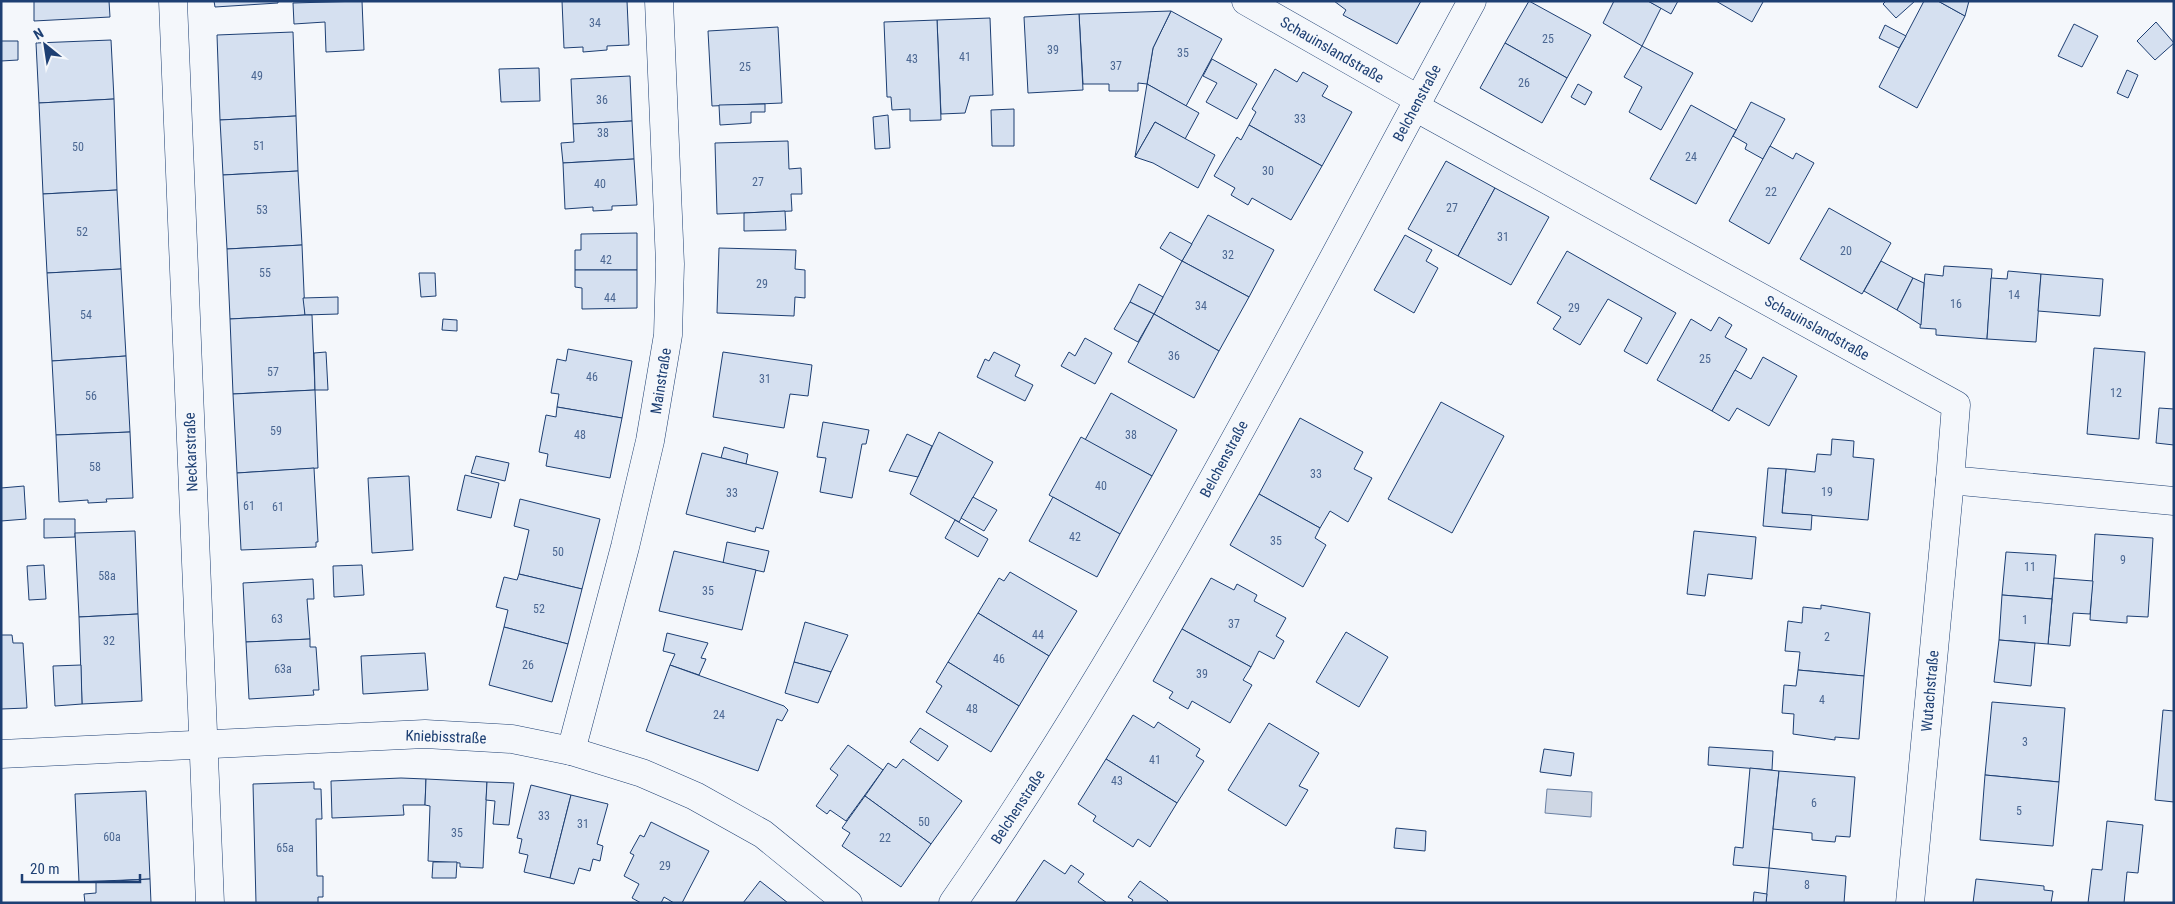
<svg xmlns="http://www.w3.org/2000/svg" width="2175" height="904" font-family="'Roboto Condensed',sans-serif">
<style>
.water{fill:#cfd7e4;stroke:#687fa3}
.building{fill:#d5e0f0;stroke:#1d3f73}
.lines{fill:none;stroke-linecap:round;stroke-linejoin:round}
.minor-casing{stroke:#1d3f73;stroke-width:29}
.tertiary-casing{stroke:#1d3f73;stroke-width:29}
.minor{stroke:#f4f7fb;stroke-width:28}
.tertiary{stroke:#f4f7fb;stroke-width:28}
.labels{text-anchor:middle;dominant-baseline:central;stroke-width:4;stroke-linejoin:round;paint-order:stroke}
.number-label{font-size:12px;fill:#4b6792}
.street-label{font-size:15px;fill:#1d3f73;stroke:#f4f7fb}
</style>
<rect width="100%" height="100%" fill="#f4f7fb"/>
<!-- water -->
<path class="water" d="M 1547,789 L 1592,792 L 1591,817 L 1545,813 Z"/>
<!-- building -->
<g class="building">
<path d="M 34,1 L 109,1 L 110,17 L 34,21 Z"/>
<path d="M 214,1 L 278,1 L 278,3 L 215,7 Z"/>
<path d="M 362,1 L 364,50 L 326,52 L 325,22 L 294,24 L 293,3 Z"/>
<path d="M 562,1 L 627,1 L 629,45 L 607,46 L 607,50 L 583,52 L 583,47 L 564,48 Z"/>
<path d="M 1334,1 L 1421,1 L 1397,44 L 1343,15 L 1346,10 Z"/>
<path d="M 1529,1 L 1591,35 L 1567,78 L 1505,43 Z"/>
<path d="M 1614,1 L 1648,1 L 1661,8 L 1642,46 L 1603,23 Z"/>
<path d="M 1648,1 L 1678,1 L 1671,14 Z"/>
<path d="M 1716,1 L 1762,1 L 1763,2 L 1752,22 Z"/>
<path d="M 1886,1 L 1915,1 L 1896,18 L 1883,4 Z"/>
<path d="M 1924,1 L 1938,1 L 1965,16 L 1917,108 L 1879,87 Z"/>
<path d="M 1938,1 L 1969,1 L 1965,16 Z"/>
<path d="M 1171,11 L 1222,39 L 1186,106 L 1147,84 L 1153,48 Z"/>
<path d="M 1171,11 L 1153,48 L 1147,84 L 1138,83 L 1138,91 L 1109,91 L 1109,84 L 1083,84 L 1079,14 Z"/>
<path d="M 1079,14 L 1083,90 L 1028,93 L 1024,17 Z"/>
<path d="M 990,18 L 993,95 L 970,96 L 965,113 L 941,114 L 937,20 Z"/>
<path d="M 937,20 L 941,120 L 910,121 L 910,109 L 892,110 L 891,97 L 887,97 L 884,22 Z"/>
<path d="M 2156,22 L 2174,43 L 2155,60 L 2137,41 Z"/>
<path d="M 2074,24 L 2098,36 L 2082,67 L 2058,56 Z"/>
<path d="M 1885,25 L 1906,36 L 1899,48 L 1879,38 Z"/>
<path d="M 778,27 L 782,103 L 712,106 L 708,31 Z"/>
<path d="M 293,32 L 296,116 L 220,120 L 217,35 Z"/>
<path d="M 111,40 L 114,99 L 39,103 L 36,43 Z"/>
<path d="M 1,41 L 18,41 L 18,60 L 1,61 Z"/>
<path d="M 1505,43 L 1567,78 L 1542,123 L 1480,88 Z"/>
<path d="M 1642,46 L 1693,73 L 1661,130 L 1629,112 L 1642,87 L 1624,77 Z"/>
<path d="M 1212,59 L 1257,84 L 1237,119 L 1206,102 L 1217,83 L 1203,76 Z"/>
<path d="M 539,68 L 540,101 L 501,102 L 499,69 Z"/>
<path d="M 1275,69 L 1297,82 L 1303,72 L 1328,86 L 1322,96 L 1352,112 L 1322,166 L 1249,125 L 1256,112 L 1252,109 Z"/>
<path d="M 2127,70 L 2138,75 L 2128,98 L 2117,93 Z"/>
<path d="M 630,76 L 632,121 L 573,124 L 571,79 Z"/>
<path d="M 1147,84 L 1199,113 L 1185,139 L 1155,122 L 1135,157 Z"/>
<path d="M 1578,84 L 1592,92 L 1585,105 L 1571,97 Z"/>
<path d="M 114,99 L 117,190 L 43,194 L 39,103 Z"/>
<path d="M 1751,102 L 1785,119 L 1763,159 L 1745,149 L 1747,144 L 1733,136 Z"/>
<path d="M 765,104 L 765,112 L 751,112 L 751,123 L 720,125 L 719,105 Z"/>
<path d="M 1691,105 L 1736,130 L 1696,204 L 1650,179 Z"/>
<path d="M 1014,109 L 1014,146 L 992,146 L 991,110 Z"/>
<path d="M 888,115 L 890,148 L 875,149 L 873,117 Z"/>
<path d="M 296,116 L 298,171 L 223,175 L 220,120 Z"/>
<path d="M 632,121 L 634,159 L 563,163 L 561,143 L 574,142 L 573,124 Z"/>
<path d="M 1155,122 L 1215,155 L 1198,188 L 1153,163 L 1135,157 Z"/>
<path d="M 1249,125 L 1322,166 L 1291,220 L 1252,198 L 1248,205 L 1231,195 L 1235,188 L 1214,176 L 1237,137 L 1241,140 Z"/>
<path d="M 788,141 L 789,169 L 801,168 L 802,194 L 791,194 L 792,211 L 717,214 L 715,143 Z"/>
<path d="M 1770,146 L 1793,159 L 1796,153 L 1814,163 L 1769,244 L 1729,221 Z"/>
<path d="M 634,159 L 637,205 L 612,206 L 612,210 L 593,211 L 593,207 L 565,209 L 563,163 Z"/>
<path d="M 1446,161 L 1495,188 L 1458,256 L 1408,229 Z"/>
<path d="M 298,171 L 302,245 L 227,249 L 223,175 Z"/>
<path d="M 1495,188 L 1549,217 L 1511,285 L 1458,256 Z"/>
<path d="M 117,190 L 121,269 L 47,273 L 43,194 Z"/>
<path d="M 1829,208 L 1891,243 L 1862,294 L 1800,259 Z"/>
<path d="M 785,211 L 786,230 L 744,231 L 744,213 Z"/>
<path d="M 1208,215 L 1274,250 L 1249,297 L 1182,261 Z"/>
<path d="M 1170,232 L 1192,244 L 1182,261 L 1160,248 Z"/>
<path d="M 637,233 L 637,270 L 575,270 L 575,250 L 581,250 L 581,234 Z"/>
<path d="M 1405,235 L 1432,250 L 1426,261 L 1438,268 L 1414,313 L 1374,290 Z"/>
<path d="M 302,245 L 305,315 L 230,319 L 227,249 Z"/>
<path d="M 719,248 L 796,250 L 795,269 L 805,270 L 805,298 L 795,297 L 794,316 L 717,313 Z"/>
<path d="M 1567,251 L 1676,313 L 1647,364 L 1624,351 L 1642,318 L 1608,299 L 1580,345 L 1553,329 L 1561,317 L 1537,303 Z"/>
<path d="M 1182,261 L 1249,297 L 1219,351 L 1154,314 Z"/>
<path d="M 1881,261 L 1913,278 L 1897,310 L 1864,291 Z"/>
<path d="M 1944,266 L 1992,269 L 1987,339 L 1936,335 L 1936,329 L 1920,328 L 1925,274 L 1943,276 Z"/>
<path d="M 121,269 L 126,356 L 52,361 L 47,273 Z"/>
<path d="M 575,270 L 637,270 L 637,308 L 582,309 L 582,288 L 575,287 Z"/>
<path d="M 2008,271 L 2041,274 L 2036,342 L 1987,339 L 1991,278 L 2007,279 Z"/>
<path d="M 419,273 L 435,273 L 436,296 L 421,297 Z"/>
<path d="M 2041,274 L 2103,279 L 2100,316 L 2038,311 Z"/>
<path d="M 1913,278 L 1924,283 L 1921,325 L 1897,310 Z"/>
<path d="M 1139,284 L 1163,297 L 1154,314 L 1130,302 Z"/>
<path d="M 338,297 L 338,314 L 305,315 L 303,298 Z"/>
<path d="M 1130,302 L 1154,314 L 1138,342 L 1114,329 Z"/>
<path d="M 1154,314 L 1219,351 L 1194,398 L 1128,362 Z"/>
<path d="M 305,315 L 312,315 L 315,390 L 233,394 L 230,319 Z"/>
<path d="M 1719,317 L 1732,325 L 1725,337 L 1747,349 L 1712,411 L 1657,380 L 1691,319 L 1711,331 Z"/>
<path d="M 443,319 L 457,320 L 457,331 L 442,330 Z"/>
<path d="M 1085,338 L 1112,353 L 1095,384 L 1061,366 L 1069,352 L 1075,356 Z"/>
<path d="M 2094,348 L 2145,352 L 2139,439 L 2087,434 Z"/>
<path d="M 568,349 L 632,361 L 622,418 L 557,407 L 559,394 L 551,393 L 557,359 L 566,361 Z"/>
<path d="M 326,352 L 328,390 L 315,390 L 314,353 Z"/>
<path d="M 723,352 L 812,365 L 808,396 L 790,394 L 784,428 L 713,417 Z"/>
<path d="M 994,352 L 1020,365 L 1015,376 L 1033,385 L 1025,401 L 977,377 L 985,359 L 989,361 Z"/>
<path d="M 126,356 L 130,432 L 56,435 L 52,361 Z"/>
<path d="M 1763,357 L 1797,376 L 1769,426 L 1737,408 L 1729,421 L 1712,411 L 1735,370 L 1751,379 Z"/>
<path d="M 315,390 L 318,468 L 237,473 L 233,394 Z"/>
<path d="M 1111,393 L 1177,430 L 1152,476 L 1085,440 Z"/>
<path d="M 1441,402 L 1504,436 L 1452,533 L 1388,499 Z"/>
<path d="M 557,407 L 622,418 L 610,478 L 546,466 L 548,454 L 539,452 L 546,415 L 556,417 Z"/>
<path d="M 2159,408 L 2174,409 L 2174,445 L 2156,443 Z"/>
<path d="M 1300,418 L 1363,452 L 1354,469 L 1372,478 L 1348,522 L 1330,511 L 1320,528 L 1259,494 Z"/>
<path d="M 823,422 L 869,430 L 866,444 L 862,444 L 852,498 L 820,492 L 826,458 L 817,457 Z"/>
<path d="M 130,432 L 133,498 L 106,499 L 107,502 L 88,503 L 88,500 L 59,502 L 56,435 Z"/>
<path d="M 939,432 L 993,462 L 959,522 L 910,494 Z"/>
<path d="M 907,434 L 932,446 L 918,477 L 889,471 Z"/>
<path d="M 1081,437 L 1152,476 L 1120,534 L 1049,495 Z"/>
<path d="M 1832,439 L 1854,441 L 1853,457 L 1874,459 L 1868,520 L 1782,513 L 1786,469 L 1815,472 L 1817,454 L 1831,455 Z"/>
<path d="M 724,447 L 748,454 L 746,464 L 721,458 Z"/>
<path d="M 702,453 L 778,472 L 763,529 L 756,527 L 755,532 L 686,514 Z"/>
<path d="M 476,456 L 509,463 L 505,481 L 471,473 Z"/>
<path d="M 314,468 L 318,542 L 316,542 L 316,547 L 241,550 L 237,473 Z"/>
<path d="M 1768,468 L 1786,469 L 1782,513 L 1812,515 L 1811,530 L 1763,526 Z"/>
<path d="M 465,475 L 499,483 L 491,518 L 457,510 Z"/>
<path d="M 409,476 L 413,550 L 372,553 L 368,478 Z"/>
<path d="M 24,486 L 26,519 L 1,521 L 1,488 Z"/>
<path d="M 1259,494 L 1320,528 L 1315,538 L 1326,545 L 1303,587 L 1230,545 Z"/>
<path d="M 973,497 L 997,510 L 984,531 L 961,518 Z"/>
<path d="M 1053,497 L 1120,534 L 1097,577 L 1029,541 Z"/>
<path d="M 520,499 L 600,519 L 582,589 L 519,574 L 529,530 L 514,526 Z"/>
<path d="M 44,519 L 75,519 L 75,537 L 44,538 Z"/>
<path d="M 955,520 L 988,539 L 978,557 L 945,538 Z"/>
<path d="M 135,531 L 138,614 L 79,617 L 75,533 Z"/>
<path d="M 1694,531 L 1756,537 L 1752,579 L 1708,574 L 1705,596 L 1687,594 Z"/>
<path d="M 2095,534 L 2153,538 L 2148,617 L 2127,616 L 2127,623 L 2090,620 Z"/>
<path d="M 727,542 L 769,551 L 764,572 L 723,563 Z"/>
<path d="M 674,551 L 756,570 L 742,630 L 659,611 Z"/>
<path d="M 2006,552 L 2056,555 L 2052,599 L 2002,595 Z"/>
<path d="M 44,565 L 46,599 L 29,600 L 27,566 Z"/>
<path d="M 362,565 L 364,595 L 334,597 L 333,566 Z"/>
<path d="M 1010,572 L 1077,611 L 1049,656 L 978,613 L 999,578 L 1004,581 Z"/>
<path d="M 519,574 L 582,589 L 568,644 L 504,627 L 508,610 L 496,607 L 504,577 L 517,580 Z"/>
<path d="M 1211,578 L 1234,590 L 1237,584 L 1257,595 L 1254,601 L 1286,618 L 1276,636 L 1284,641 L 1274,659 L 1259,651 L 1251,667 L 1182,629 Z"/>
<path d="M 2054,578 L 2093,581 L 2090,614 L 2073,613 L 2070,646 L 2048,644 Z"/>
<path d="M 313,579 L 314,599 L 307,599 L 310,639 L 246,642 L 243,583 Z"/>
<path d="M 2002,595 L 2052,599 L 2048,644 L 1999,640 Z"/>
<path d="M 1821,605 L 1870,613 L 1864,676 L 1798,670 L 1800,652 L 1785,651 L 1788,621 L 1802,623 L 1803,607 L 1821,609 Z"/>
<path d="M 978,613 L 1049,656 L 1019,706 L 948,662 Z"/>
<path d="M 138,614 L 142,701 L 82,704 L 79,617 Z"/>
<path d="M 805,622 L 848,635 L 831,672 L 794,662 Z"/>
<path d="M 504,627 L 568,644 L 552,702 L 489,685 Z"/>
<path d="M 1182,629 L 1251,667 L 1243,680 L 1252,685 L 1230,723 L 1192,701 L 1188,709 L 1169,698 L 1173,692 L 1153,681 Z"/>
<path d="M 1346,632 L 1388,657 L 1359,707 L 1316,682 Z"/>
<path d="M 667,633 L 708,643 L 701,658 L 706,659 L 699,675 L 670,665 L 675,654 L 663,651 Z"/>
<path d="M 1,635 L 12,635 L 13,643 L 23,643 L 27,708 L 1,709 Z"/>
<path d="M 310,639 L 310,647 L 316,647 L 319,690 L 313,690 L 314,695 L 249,699 L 246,642 Z"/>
<path d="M 1999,640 L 2035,643 L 2031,686 L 1994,682 Z"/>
<path d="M 425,653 L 428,690 L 363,694 L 361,656 Z"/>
<path d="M 794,662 L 831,672 L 818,703 L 785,693 Z"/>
<path d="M 948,662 L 1019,706 L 991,752 L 926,712 L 942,686 L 936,682 Z"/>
<path d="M 81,665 L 82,704 L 55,706 L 53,666 Z"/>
<path d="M 670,665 L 784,706 L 788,710 L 782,721 L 777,719 L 758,771 L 646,731 Z"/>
<path d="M 1798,670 L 1864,676 L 1859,739 L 1835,737 L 1835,740 L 1793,734 L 1794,714 L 1782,713 L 1784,685 L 1796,686 Z"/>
<path d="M 1992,702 L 2065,708 L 2059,782 L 1985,775 Z"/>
<path d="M 2163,710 L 2174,711 L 2174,802 L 2155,800 Z"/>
<path d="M 1133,715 L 1154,728 L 1158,722 L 1200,749 L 1196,756 L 1204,761 L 1177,803 L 1106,759 Z"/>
<path d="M 1269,723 L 1319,753 L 1299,786 L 1308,790 L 1286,826 L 1228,790 Z"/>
<path d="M 920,728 L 948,746 L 938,761 L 910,742 Z"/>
<path d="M 848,745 L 883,770 L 846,821 L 830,810 L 827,814 L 816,806 L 838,775 L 830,769 Z"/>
<path d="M 1709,747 L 1773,751 L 1772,770 L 1708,765 Z"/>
<path d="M 1544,749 L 1574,753 L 1571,776 L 1540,772 Z"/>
<path d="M 903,759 L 962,801 L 931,844 L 865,796 L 888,763 L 896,768 Z"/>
<path d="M 1106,759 L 1177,803 L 1150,847 L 1138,839 L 1133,847 L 1093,821 L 1096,816 L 1078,804 Z"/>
<path d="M 1750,768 L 1779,771 L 1769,868 L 1733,865 L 1735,847 L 1743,848 Z"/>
<path d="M 1779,771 L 1855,777 L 1850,837 L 1836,836 L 1835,842 L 1812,840 L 1812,833 L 1773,829 Z"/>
<path d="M 1985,775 L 2059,782 L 2053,846 L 1980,840 Z"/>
<path d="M 401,778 L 426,779 L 425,805 L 403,805 L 404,815 L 332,818 L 331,781 Z"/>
<path d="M 426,779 L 487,782 L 483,868 L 460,867 L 460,863 L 428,861 L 430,806 L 425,805 Z"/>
<path d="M 314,782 L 314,789 L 321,789 L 322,819 L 316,819 L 317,876 L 323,876 L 323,897 L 318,897 L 318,903 L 256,903 L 253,784 Z"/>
<path d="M 487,782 L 514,783 L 509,825 L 493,824 L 495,801 L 486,800 Z"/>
<path d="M 531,785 L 571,795 L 550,878 L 524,872 L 528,855 L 519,853 L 522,839 L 517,838 Z"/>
<path d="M 146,791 L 150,879 L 79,882 L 75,794 Z"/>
<path d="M 571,795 L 608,804 L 597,844 L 603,846 L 600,861 L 593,859 L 590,871 L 579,868 L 574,884 L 550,878 Z"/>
<path d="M 865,796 L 931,844 L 901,887 L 842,846 L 850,833 L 842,828 Z"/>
<path d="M 2107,821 L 2143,825 L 2138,873 L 2127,872 L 2124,903 L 2088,903 L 2092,869 L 2102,870 Z"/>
<path d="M 651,822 L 709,851 L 682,903 L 674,903 L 664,897 L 661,903 L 641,903 L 632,898 L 639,884 L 624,876 L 634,855 L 630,853 L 640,835 L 644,837 Z"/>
<path d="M 1396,828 L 1426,831 L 1425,851 L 1394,848 Z"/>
<path d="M 1044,860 L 1065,874 L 1071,865 L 1084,874 L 1078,882 L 1107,903 L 1015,903 Z"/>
<path d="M 433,862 L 457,862 L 456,878 L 432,878 Z"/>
<path d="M 1769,868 L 1846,876 L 1844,903 L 1766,903 Z"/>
<path d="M 150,879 L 151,903 L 85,903 L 84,894 L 96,893 L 96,882 Z"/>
<path d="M 1976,879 L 2044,886 L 2044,890 L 2053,891 L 2051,903 L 1973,903 Z"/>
<path d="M 760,881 L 788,903 L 743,903 Z"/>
<path d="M 1140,881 L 1168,901 L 1167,903 L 1131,903 L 1133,900 L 1128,897 Z"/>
<path d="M 1754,892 L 1767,894 L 1766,903 L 1753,903 Z"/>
</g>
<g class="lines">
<defs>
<g id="minor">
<path d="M 1246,1 L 1418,99"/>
<path d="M 1415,107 L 1956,405 L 1950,480 L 2174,501"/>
<path d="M 571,751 L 625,547 L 650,441 L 668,335 L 670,264 L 659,1"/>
<path d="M 1,754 L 425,734 L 512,739 L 571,751 L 642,773 L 695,796 L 763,834 L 848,903"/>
<path d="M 1910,903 L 1950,480"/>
</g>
<g id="tertiary">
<path d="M 173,1 L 210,903"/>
<path d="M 953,903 C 1151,618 1306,305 1472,1"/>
</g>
</defs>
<!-- minor casing -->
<use href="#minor" class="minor-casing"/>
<!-- tertiary casing -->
<use href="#tertiary" class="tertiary-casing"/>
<!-- minor -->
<use href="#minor" class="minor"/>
<!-- tertiary -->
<use href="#tertiary" class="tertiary"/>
</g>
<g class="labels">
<!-- number labels -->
<g class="number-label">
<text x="595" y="23">34</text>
<text x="1548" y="39">25</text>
<text x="1053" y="50">39</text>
<text x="1183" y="53">35</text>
<text x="965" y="57">41</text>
<text x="912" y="59">43</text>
<text x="1116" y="66">37</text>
<text x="745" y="67">25</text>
<text x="257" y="76">49</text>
<text x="1524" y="83">26</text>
<text x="602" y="100">36</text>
<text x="1300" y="119">33</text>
<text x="603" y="133">38</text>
<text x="259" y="146">51</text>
<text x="78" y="147">50</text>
<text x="1691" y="157">24</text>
<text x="1268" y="171">30</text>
<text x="758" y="182">27</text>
<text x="600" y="184">40</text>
<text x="1771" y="192">22</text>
<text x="1452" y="208">27</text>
<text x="262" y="210">53</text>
<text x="82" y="232">52</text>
<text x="1503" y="237">31</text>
<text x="1846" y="251">20</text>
<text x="1228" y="255">32</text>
<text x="606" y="260">42</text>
<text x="265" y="273">55</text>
<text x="762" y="284">29</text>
<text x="2014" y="295">14</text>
<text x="610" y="298">44</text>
<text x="1956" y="304">16</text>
<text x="1201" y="306">34</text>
<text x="1574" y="308">29</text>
<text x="86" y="315">54</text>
<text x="1174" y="356">36</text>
<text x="1705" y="359">25</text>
<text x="273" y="372">57</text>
<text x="592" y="377">46</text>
<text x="765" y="379">31</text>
<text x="2116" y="393">12</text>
<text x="91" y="396">56</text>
<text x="276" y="431">59</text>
<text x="580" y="435">48</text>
<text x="1131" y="435">38</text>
<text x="95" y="467">58</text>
<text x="1316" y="474">33</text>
<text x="1101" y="486">40</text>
<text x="1827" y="492">19</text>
<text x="732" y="493">33</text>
<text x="249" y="506">61</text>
<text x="278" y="507">61</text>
<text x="1075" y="537">42</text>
<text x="1276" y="541">35</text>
<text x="558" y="552">50</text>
<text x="2123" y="560">9</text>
<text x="2030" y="567">11</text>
<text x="107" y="576">58a</text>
<text x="708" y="591">35</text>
<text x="539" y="609">52</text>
<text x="277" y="619">63</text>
<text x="2025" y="620">1</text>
<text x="1234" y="624">37</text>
<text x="1038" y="635">44</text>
<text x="1827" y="637">2</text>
<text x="109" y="641">32</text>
<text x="999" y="659">46</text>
<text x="528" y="665">26</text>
<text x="283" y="669">63a</text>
<text x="1202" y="674">39</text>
<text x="1822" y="700">4</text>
<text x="972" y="709">48</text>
<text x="719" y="715">24</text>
<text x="2025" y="742">3</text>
<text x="1155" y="760">41</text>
<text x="1117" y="781">43</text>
<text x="1814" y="803">6</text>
<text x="2019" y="811">5</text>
<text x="544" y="816">33</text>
<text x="924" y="822">50</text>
<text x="583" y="824">31</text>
<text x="457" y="833">35</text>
<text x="112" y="837">60a</text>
<text x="885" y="838">22</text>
<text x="285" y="848">65a</text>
<text x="665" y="866">29</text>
<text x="1807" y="885">8</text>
</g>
<!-- street labels -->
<g class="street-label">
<text transform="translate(1332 50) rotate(30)">Schauinslandstraße</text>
<text transform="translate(1417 103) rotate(-62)">Belchenstraße</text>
<text transform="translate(1817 328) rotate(29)">Schauinslandstraße</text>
<text transform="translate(661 381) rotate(-81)">Mainstraße</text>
<text transform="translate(191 452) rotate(-92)">Neckarstraße</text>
<text transform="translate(1224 459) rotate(-62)">Belchenstraße</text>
<text transform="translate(1930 691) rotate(-85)">Wutachstraße</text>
<text transform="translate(446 737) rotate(2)">Kniebisstraße</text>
<text transform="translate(1018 807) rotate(-57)">Belchenstraße</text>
</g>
</g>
<!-- border -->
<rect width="2175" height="904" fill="none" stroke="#1d3f73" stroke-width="5"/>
<!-- north arrow -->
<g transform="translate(45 45) rotate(330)" stroke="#f4f7fb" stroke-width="4" paint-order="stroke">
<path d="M0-4L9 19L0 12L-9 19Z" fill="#1d3f73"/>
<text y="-8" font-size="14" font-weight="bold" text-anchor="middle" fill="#1d3f73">N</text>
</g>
<!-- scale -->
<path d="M22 874v8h118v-8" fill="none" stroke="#1d3f73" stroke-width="2.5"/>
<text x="30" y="874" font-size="15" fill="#1d3f73" stroke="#f4f7fb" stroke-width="4" paint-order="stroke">20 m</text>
</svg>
